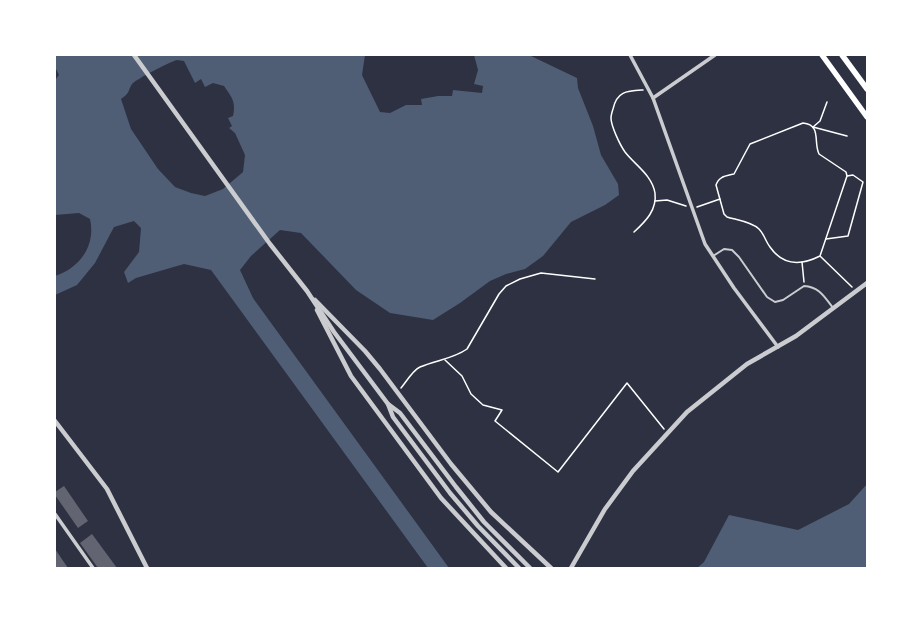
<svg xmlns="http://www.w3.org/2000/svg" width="922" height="623" font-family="'DejaVu Sans',sans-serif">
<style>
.water{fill:#4f5d75;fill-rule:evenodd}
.building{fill:#626471}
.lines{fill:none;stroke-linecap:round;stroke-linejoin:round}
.path{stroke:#fff;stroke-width:1.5}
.service{stroke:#caccd0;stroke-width:2}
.minor{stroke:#caccd0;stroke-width:3.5}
.tertiary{stroke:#caccd0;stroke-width:4.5}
.primary{stroke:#fff;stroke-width:5.5}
</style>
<rect width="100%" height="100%" fill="#2d3142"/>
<!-- water -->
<g class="water">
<path d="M 55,55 L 365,55 L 362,75 L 380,112 L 390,113 L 406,105 L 422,105 L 421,99 L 438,96 L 452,96 L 453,90 L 482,93 L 483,86 L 474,84 L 478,70 L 474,55 L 529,55 L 577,78 L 578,88 L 593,126 L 601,155 L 618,184 L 619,195 L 605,205 L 571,222 L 543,256 L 525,269 L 506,274 L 490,281 L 460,303 L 433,320 L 390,313 L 356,290 L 301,233 L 280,230 L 251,256 L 240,270 L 253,298 L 449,568 L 428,568 L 211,270 L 184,264 L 136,278 L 128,283 L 124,272 L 139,252 L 141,228 L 134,221 L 114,227 L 95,263 L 77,285 L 55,295 L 55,276 C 80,268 96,245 90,219 L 79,213 L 55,215 L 55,80 L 59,75 L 55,67 ZM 177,60 L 184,61 L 195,83 L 201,79 L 205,87 L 213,83 L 224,86 C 232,98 236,101 233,116 L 228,118 L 232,126 L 229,128 L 235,133 L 245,155 L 243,172 L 223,189 L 205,196 L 191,193 L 175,187 L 158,169 L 131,129 L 121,99 C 131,92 127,92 132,84 C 137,79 169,62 177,60 Z"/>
<path d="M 867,484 L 867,568 L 697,568 L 704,562 L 729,515 L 798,530 L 849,504 Z"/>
</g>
<!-- building -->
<g class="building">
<path d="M 64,486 L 88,521 L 78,528 L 55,495 L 55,492 Z"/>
<path d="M 92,534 L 117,568 L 98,568 L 80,543 Z"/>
<path d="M 55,549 L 68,568 L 55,568 Z"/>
</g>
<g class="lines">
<!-- path -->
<g class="path">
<path d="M 813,127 L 847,136"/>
<path d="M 813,127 L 820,121 L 827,102"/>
<path d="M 655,201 L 667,200 L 686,206"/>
<path d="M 697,207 L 720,199"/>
<path d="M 634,232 C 646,221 657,210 655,193 C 652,175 635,165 625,152 C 620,145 611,126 611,118 C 611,115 612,112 613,109 C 617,91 627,91 643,90"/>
<path d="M 826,239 L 848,236 L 863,182 L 853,175 L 847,176"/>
<path d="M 820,256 C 802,265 783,266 770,247 C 766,242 764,234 759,229 C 752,222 737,220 727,217 L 724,214 L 716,185 C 719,176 726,176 734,174 L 750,144 L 803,123 C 822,125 813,142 819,154 L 846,172 L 847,176 L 820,256 L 852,287"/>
<path d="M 802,262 L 804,282"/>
<path d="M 445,360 L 462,376 L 471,394 L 483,405 L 502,410 L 495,421 L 558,472 L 627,383 L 664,429"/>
<path d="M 401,388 C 406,382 413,370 420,367 C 436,360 453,359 467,349 L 499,294 L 506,286 L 520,279 L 541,273 L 595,279"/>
</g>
<!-- service -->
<path class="service" d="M 713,256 L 724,249 L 732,250 L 739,257 L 767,297 L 775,302 L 783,300 L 804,286 C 819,287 824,296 833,308"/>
<!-- minor -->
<g class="minor">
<path d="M 630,55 L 653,98 L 705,244 L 734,288 L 778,347"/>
<path d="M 653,98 L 715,55"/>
<path d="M 55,514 L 93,568"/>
</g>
<!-- tertiary -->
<g class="tertiary">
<path d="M 134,55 L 270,244 L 307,291 L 334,332 L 388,404 L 400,413 L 456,487 L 484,522 L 530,568"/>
<path d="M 315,300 L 365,351 L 380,369 L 451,464 L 491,512 L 551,568"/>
<path d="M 317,310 L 351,376 L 441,498 L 506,568"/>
<path d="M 388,404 L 393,417 L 450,493 L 478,526 L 519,568"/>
<path d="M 55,421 L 107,489 L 147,568"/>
<path d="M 571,568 L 605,509 L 633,471 L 687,412 L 747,364 L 796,336 L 867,283"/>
</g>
<!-- primary -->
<g class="primary">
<path d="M 822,55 L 867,117"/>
<path d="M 842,55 L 867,89"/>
</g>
</g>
<!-- border -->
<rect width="922" height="623" fill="none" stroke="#ffffff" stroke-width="112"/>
</svg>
